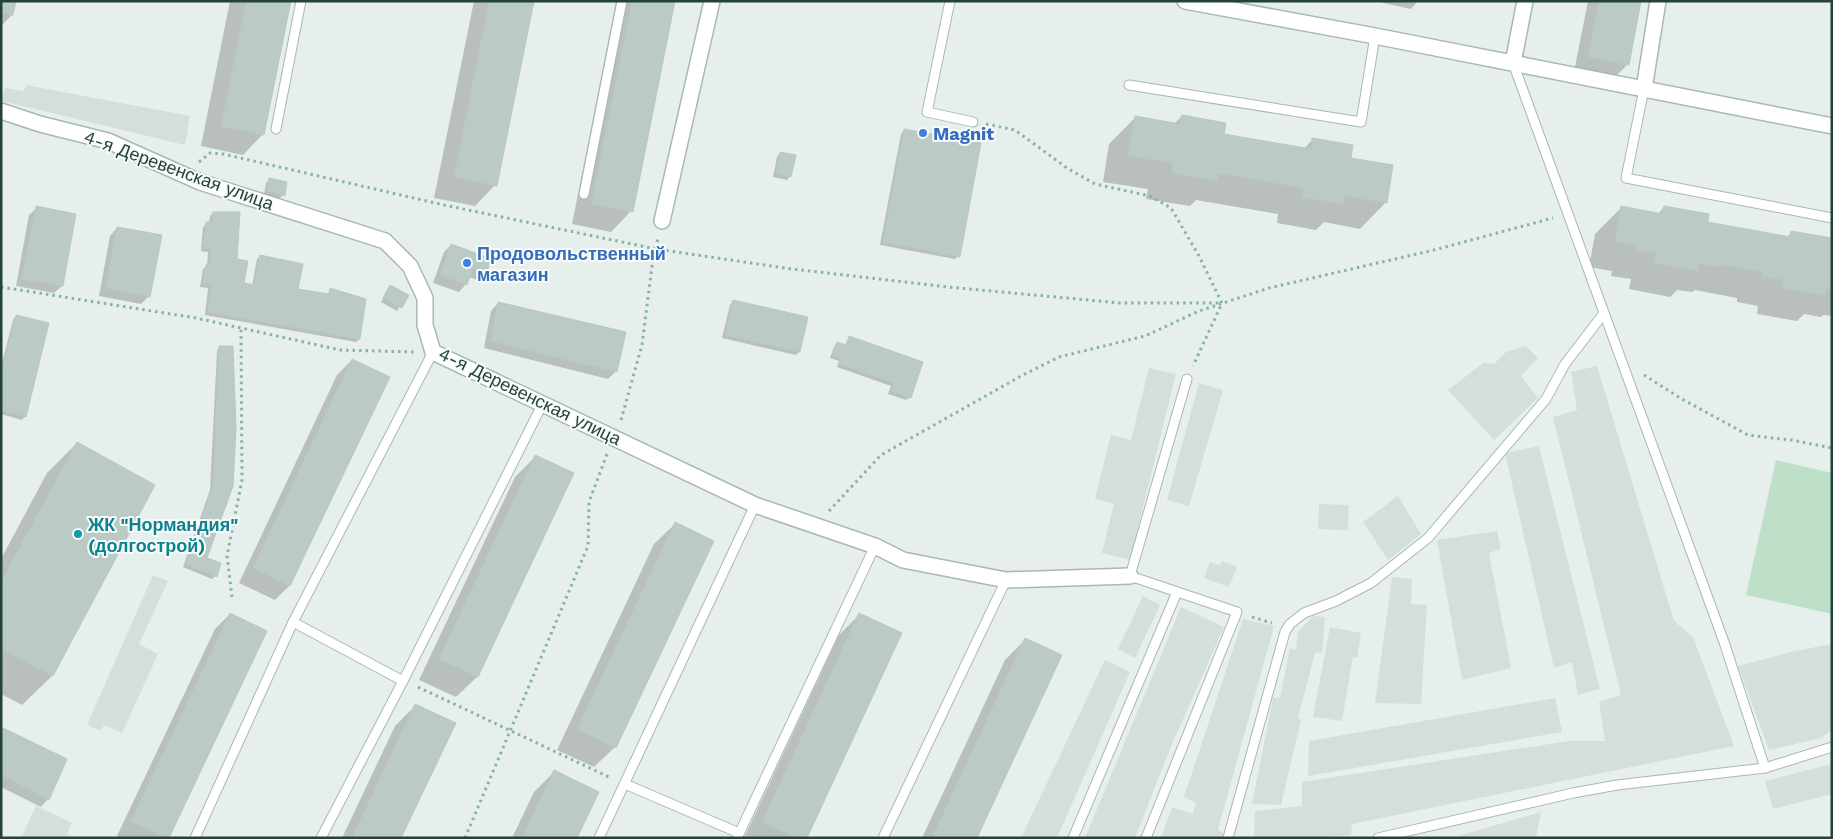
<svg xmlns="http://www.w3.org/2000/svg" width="1833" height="839" font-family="'Work Sans',sans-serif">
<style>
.built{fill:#d4dfda}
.green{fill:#bfe0c8}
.shadow{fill:#0003}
.building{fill:#bbcac4;stroke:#b8c9c2}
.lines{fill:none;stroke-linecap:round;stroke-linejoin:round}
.lane-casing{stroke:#a8b8b2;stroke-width:11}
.street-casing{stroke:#a8b8b2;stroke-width:18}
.path{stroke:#86b3a5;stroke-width:3;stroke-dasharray:2.5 4;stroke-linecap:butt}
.lane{stroke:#fff;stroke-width:9}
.street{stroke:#fff;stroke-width:15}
.shop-dot{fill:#3f7fe0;stroke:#f7fbf9;stroke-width:2}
.culture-dot{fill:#0f9aa8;stroke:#f7fbf9;stroke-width:2}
.labels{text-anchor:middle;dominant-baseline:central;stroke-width:4;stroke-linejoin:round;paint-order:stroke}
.shop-label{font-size:18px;font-weight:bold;fill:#366cbe;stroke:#f7fbf9;text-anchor:start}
.street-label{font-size:18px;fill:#24423a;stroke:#f7fbf9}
.culture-label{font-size:18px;font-weight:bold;fill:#0d838f;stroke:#f7fbf9;text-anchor:start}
</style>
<rect width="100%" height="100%" fill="#e6efeb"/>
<!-- built -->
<g class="built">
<path d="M 26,85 L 190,116 L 185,145 L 2,101 L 5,88 L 24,91 Z"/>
<path d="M 1526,346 L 1538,358 L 1521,376 L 1538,398 L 1494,440 L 1448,390 L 1483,363 L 1494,364 L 1506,352 Z"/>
<path d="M 1597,366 L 1674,621 L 1693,637 L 1734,746 L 1352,824 L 1351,835 L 1317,838 L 1254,838 L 1255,811 L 1302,806 L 1302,782 L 1569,741 L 1605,741 L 1599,702 L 1621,695 L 1553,417 L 1577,410 L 1571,372 Z"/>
<path d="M 1149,368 L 1176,374 L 1130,560 L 1102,553 L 1114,504 L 1095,499 L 1111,435 L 1131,440 Z"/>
<path d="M 1199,383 L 1223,390 L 1189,506 L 1167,500 Z"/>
<path d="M 1539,446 L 1600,689 L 1578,695 L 1572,662 L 1554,668 L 1505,453 Z"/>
<path d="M 1398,496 L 1421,534 L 1388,560 L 1363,522 Z"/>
<path d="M 1319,504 L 1349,505 L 1348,530 L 1318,529 Z"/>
<path d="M 1497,531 L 1501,549 L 1489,553 L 1511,668 L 1462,680 L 1437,540 Z"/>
<path d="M 1222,561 L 1237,567 L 1229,587 L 1204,578 L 1210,562 L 1220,565 Z"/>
<path d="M 153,575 L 168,581 L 139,644 L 158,654 L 122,733 L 104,725 L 101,731 L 87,725 Z"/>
<path d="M 1392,577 L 1412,579 L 1411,604 L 1427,605 L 1421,704 L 1375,703 Z"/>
<path d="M 1143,596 L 1160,605 L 1135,658 L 1118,649 Z"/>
<path d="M 1181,607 L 1224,627 L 1172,744 L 1135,838 L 1085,838 Z"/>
<path d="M 1313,616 L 1325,617 L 1322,652 L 1315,653 L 1298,718 L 1301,720 L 1281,805 L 1252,804 L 1273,698 L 1280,698 L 1290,648 L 1296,650 L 1298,632 Z"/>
<path d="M 1243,619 L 1274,626 L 1218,830 L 1225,834 L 1223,838 L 1161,838 L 1172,807 L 1193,814 L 1196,803 L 1184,797 Z"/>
<path d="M 1330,627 L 1361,633 L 1357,658 L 1353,657 L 1342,721 L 1313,717 Z"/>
<path d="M 1832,644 L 1832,731 L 1820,738 L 1769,750 L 1738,666 L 1795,651 Z"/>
<path d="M 1105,660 L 1130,672 L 1057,838 L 1021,838 Z"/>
<path d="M 1555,698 L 1562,732 L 1308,776 L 1309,741 Z"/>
<path d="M 1832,764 L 1832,794 L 1773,809 L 1765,781 Z"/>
<path d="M 36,806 L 72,823 L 67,834 L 75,838 L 21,838 Z"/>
<path d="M 1541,812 L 1536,838 L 1451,838 Z"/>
</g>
<!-- green -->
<path class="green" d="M 1776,460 L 1832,473 L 1832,614 L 1746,595 Z"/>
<!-- shadow -->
<g class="shadow">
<path d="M 1,1 L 12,15 L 1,26 Z"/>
<path d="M 230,1 L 290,1 L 263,134 L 243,155 L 201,146 Z"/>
<path d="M 474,1 L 532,1 L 495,185 L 475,206 L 434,198 Z"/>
<path d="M 616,1 L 674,1 L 631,211 L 611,232 L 572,224 Z"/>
<path d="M 1375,1 L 1418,1 L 1411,9 Z"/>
<path d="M 1588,1 L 1640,1 L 1628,64 L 1613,79 L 1574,72 Z"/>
<path d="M 1182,116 L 1222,135 L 1304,149 L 1313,139 L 1349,159 L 1386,202 L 1360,229 L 1324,222 L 1316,230 L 1277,223 L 1278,214 L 1196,200 L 1190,206 L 1146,199 L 1148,189 L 1103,182 L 1109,144 L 1135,118 L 1174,124 Z"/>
<path d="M 904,130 L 959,256 L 955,259 L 880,245 L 901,134 Z"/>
<path d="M 780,153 L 790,176 L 787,180 L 773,177 L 777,157 Z"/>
<path d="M 270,180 L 283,195 L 280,198 L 264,195 L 266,183 Z"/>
<path d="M 1664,207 L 1706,223 L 1787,237 L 1792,232 L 1832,239 L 1832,316 L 1823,315 L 1821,317 L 1804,314 L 1797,321 L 1757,314 L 1758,306 L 1737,302 L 1737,298 L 1695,290 L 1692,292 L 1677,290 L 1670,297 L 1629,289 L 1631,279 L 1611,276 L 1612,271 L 1589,267 L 1595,234 L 1621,208 L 1658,214 Z"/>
<path d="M 37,208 L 62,286 L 54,293 L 16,286 L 29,215 Z"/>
<path d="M 213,213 L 236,261 L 243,285 L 252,286 L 257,259 L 260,256 L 297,290 L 327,295 L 331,290 L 359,339 L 356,342 L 205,315 L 208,288 L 200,287 L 203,269 L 207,266 L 208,252 L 201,251 L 203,227 L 209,223 L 210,216 Z"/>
<path d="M 117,228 L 149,296 L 141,304 L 99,296 L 110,236 Z"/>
<path d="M 451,245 L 485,273 L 478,280 L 469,277 L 466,284 L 459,292 L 433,283 L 444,252 Z"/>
<path d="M 391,286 L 407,295 L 397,311 L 381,302 Z"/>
<path d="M 733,301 L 799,352 L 796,355 L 722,338 L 730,305 Z"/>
<path d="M 498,303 L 616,371 L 608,379 L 484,348 L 491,311 Z"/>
<path d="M 16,316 L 25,416 L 22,420 L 1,414 L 1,367 L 13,320 Z"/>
<path d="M 850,337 L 910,397 L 906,400 L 888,394 L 891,386 L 837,367 L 839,361 L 830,358 L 834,347 L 837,343 L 844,346 Z"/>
<path d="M 220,347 L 232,347 L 205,559 L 215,576 L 212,579 L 183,567 L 210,490 L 217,351 Z"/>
<path d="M 352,360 L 388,378 L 289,586 L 275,600 L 239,583 L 337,375 Z"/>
<path d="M 77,443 L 153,486 L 52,676 L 22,705 L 1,694 L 1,559 L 47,473 Z"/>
<path d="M 536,456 L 573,474 L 477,677 L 456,697 L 419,680 L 515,477 Z"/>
<path d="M 675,524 L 615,747 L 594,767 L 557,750 L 654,544 Z"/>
<path d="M 230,614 L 168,838 L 121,838 L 117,836 L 215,629 Z"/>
<path d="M 859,615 L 806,838 L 744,838 L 839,635 Z"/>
<path d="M 1025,640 L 976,838 L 922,838 L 1005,660 Z"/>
<path d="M 416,705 L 400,838 L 342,838 L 395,726 Z"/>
<path d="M 1,728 L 48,799 L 41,807 L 1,787 Z"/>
<path d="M 554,772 L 575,838 L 512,838 L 534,792 Z"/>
</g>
<!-- building -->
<g class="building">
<path d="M 1,1 L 16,1 L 13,15 L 1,13 Z"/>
<path d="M 246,1 L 291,1 L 264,135 L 221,126 Z"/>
<path d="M 489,1 L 534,1 L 497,186 L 454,177 Z"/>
<path d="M 632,1 L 675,1 L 633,212 L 591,204 Z"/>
<path d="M 1599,1 L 1641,1 L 1629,65 L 1588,57 Z"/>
<path d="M 1182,115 L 1226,123 L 1224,134 L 1311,149 L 1312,138 L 1353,145 L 1351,158 L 1393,165 L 1387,203 L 1345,196 L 1344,204 L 1302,197 L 1304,188 L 1218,173 L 1217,181 L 1172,173 L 1173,163 L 1128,156 L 1135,116 L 1180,124 Z"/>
<path d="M 904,129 L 981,143 L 960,257 L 883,242 Z"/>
<path d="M 780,152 L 796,155 L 791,177 L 776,174 Z"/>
<path d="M 269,178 L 287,182 L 285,196 L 267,191 Z"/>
<path d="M 36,206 L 76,214 L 63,286 L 22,279 Z"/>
<path d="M 1621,206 L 1662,214 L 1664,206 L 1709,214 L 1708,222 L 1790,237 L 1791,231 L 1832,238 L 1832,289 L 1826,288 L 1825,295 L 1782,288 L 1784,280 L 1762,276 L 1763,272 L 1720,264 L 1720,267 L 1699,263 L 1698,271 L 1654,263 L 1656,253 L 1637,250 L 1637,245 L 1615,241 Z"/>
<path d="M 213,212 L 240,212 L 237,259 L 248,261 L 244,283 L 254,285 L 260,255 L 303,264 L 298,289 L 329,294 L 330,288 L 366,299 L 360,339 L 208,312 L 211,285 L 203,284 L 206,265 L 210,265 L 211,249 L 203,248 L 206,222 L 212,222 Z"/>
<path d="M 117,227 L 162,235 L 150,297 L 106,288 Z"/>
<path d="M 451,244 L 492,259 L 486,273 L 473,268 L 467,285 L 440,275 Z"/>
<path d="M 390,285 L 409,295 L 402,308 L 383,298 Z"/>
<path d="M 733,300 L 808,317 L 800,352 L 725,335 Z"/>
<path d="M 498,302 L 626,332 L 617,372 L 491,341 Z"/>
<path d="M 16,315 L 49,323 L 26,417 L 1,410 L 1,374 Z"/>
<path d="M 849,336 L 923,362 L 911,398 L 891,391 L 894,383 L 839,364 L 841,358 L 832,355 L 837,342 L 846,345 Z"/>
<path d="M 219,346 L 233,346 L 236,428 L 233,486 L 207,558 L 221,563 L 217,577 L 185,564 L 213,486 Z"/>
<path d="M 352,359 L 390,377 L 290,586 L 253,568 Z"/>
<path d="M 77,442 L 155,485 L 53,676 L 1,649 L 1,582 Z"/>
<path d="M 535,455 L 574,473 L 478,677 L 439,659 Z"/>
<path d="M 675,522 L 714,541 L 616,748 L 577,729 Z"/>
<path d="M 230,613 L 267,631 L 169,838 L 166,838 L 131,821 Z"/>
<path d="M 859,613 L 902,633 L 807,838 L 796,838 L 762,822 Z"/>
<path d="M 1025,638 L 1062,655 L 977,838 L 932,838 Z"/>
<path d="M 415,704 L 456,723 L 401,838 L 352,838 Z"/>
<path d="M 1,727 L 67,759 L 49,800 L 1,775 Z"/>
<path d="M 554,770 L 599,792 L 577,838 L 522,838 Z"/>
</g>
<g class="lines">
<defs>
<g id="lane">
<path d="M 950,1 L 927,112 L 973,122"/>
<path d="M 1513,63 L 1724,642 L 1765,768 L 1832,747"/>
<path d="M 1129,85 L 1361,122 L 1375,36"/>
<path d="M 1644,89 L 1626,178 L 1832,218"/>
<path d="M 276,129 L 301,1"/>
<path d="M 584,194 L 622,1"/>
<path d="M 293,622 L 403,681"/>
<path d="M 625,784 L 739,833"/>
<path d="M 195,838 L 293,622 L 433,352"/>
<path d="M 321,838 L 403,681 L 543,403"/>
<path d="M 599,838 L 755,505"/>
<path d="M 737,838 L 875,546"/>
<path d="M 883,838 L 1006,580"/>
<path d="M 1073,838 L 1177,592"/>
<path d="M 1146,838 L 1237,612 L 1130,576 L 1187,379"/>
<path d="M 1228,838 L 1285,632 L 1290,624 L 1304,613 L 1336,601 L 1371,583 L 1428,538 L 1546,399 L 1565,364 L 1604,313"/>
<path d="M 1378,838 L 1573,793 L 1617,785 L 1765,768"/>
</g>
<g id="street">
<path d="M 1185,1 L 1375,36 L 1832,126"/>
<path d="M 1513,63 L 1525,1"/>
<path d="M 1644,89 L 1658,1"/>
<path d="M 1,111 L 40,124 L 108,141 L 200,182 L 385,241 L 410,266 L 425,298 L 425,325 L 433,352 L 755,505 L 875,546 L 903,560 L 1006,580 L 1130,576"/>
<path d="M 662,221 L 712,1"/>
</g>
</defs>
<!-- lane casing -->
<use href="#lane" class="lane-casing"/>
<!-- street casing -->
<use href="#street" class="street-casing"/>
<!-- path -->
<g class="path">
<path d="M 986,124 L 1015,130 L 1067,168 L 1095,184 L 1150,196 L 1171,208 L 1199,256 L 1222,303 L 1193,366"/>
<path d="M 199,162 L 210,153 L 223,154 L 444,205 L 656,249 L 792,269 L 948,287 L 1120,303 L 1222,303"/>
<path d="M 1,287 L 196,318 L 340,350 L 415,352"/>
<path d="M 1644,375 L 1680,398 L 1748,435 L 1791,440 L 1832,448"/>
<path d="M 621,420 L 642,345 L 652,266 L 658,238"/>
<path d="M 829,511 L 881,455 L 1021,376 L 1059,357 L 1145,336 L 1199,311 L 1269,288 L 1434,250 L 1553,218"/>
<path d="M 232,597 L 227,556 L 242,480 L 241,328"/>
<path d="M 1252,617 L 1272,623"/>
<path d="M 418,687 L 611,778"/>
<path d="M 465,838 L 588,546 L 589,502 L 607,454"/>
</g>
<!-- lane -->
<use href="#lane" class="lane"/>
<!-- street -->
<use href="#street" class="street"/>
</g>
<!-- markers -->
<g class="shop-dot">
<circle cx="923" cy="133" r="5"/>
<circle cx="467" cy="263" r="5"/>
</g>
<circle class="culture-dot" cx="78" cy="534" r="5"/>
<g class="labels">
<!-- shop labels -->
<g class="shop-label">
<text x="933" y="133">Magnit</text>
<text x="477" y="253">Продовольственный<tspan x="477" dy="21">магазин</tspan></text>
</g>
<!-- street labels -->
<g class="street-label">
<text transform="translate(179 170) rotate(20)">4-я Деревенская улица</text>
<text transform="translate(530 396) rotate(26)">4-я Деревенская улица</text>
</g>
<!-- culture labels -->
<g class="culture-label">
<text x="88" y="524">ЖК "Нормандия"<tspan x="88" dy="21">(долгострой)</tspan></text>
</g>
</g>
<!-- border -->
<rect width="1833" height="839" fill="none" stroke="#24423a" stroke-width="5"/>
</svg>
